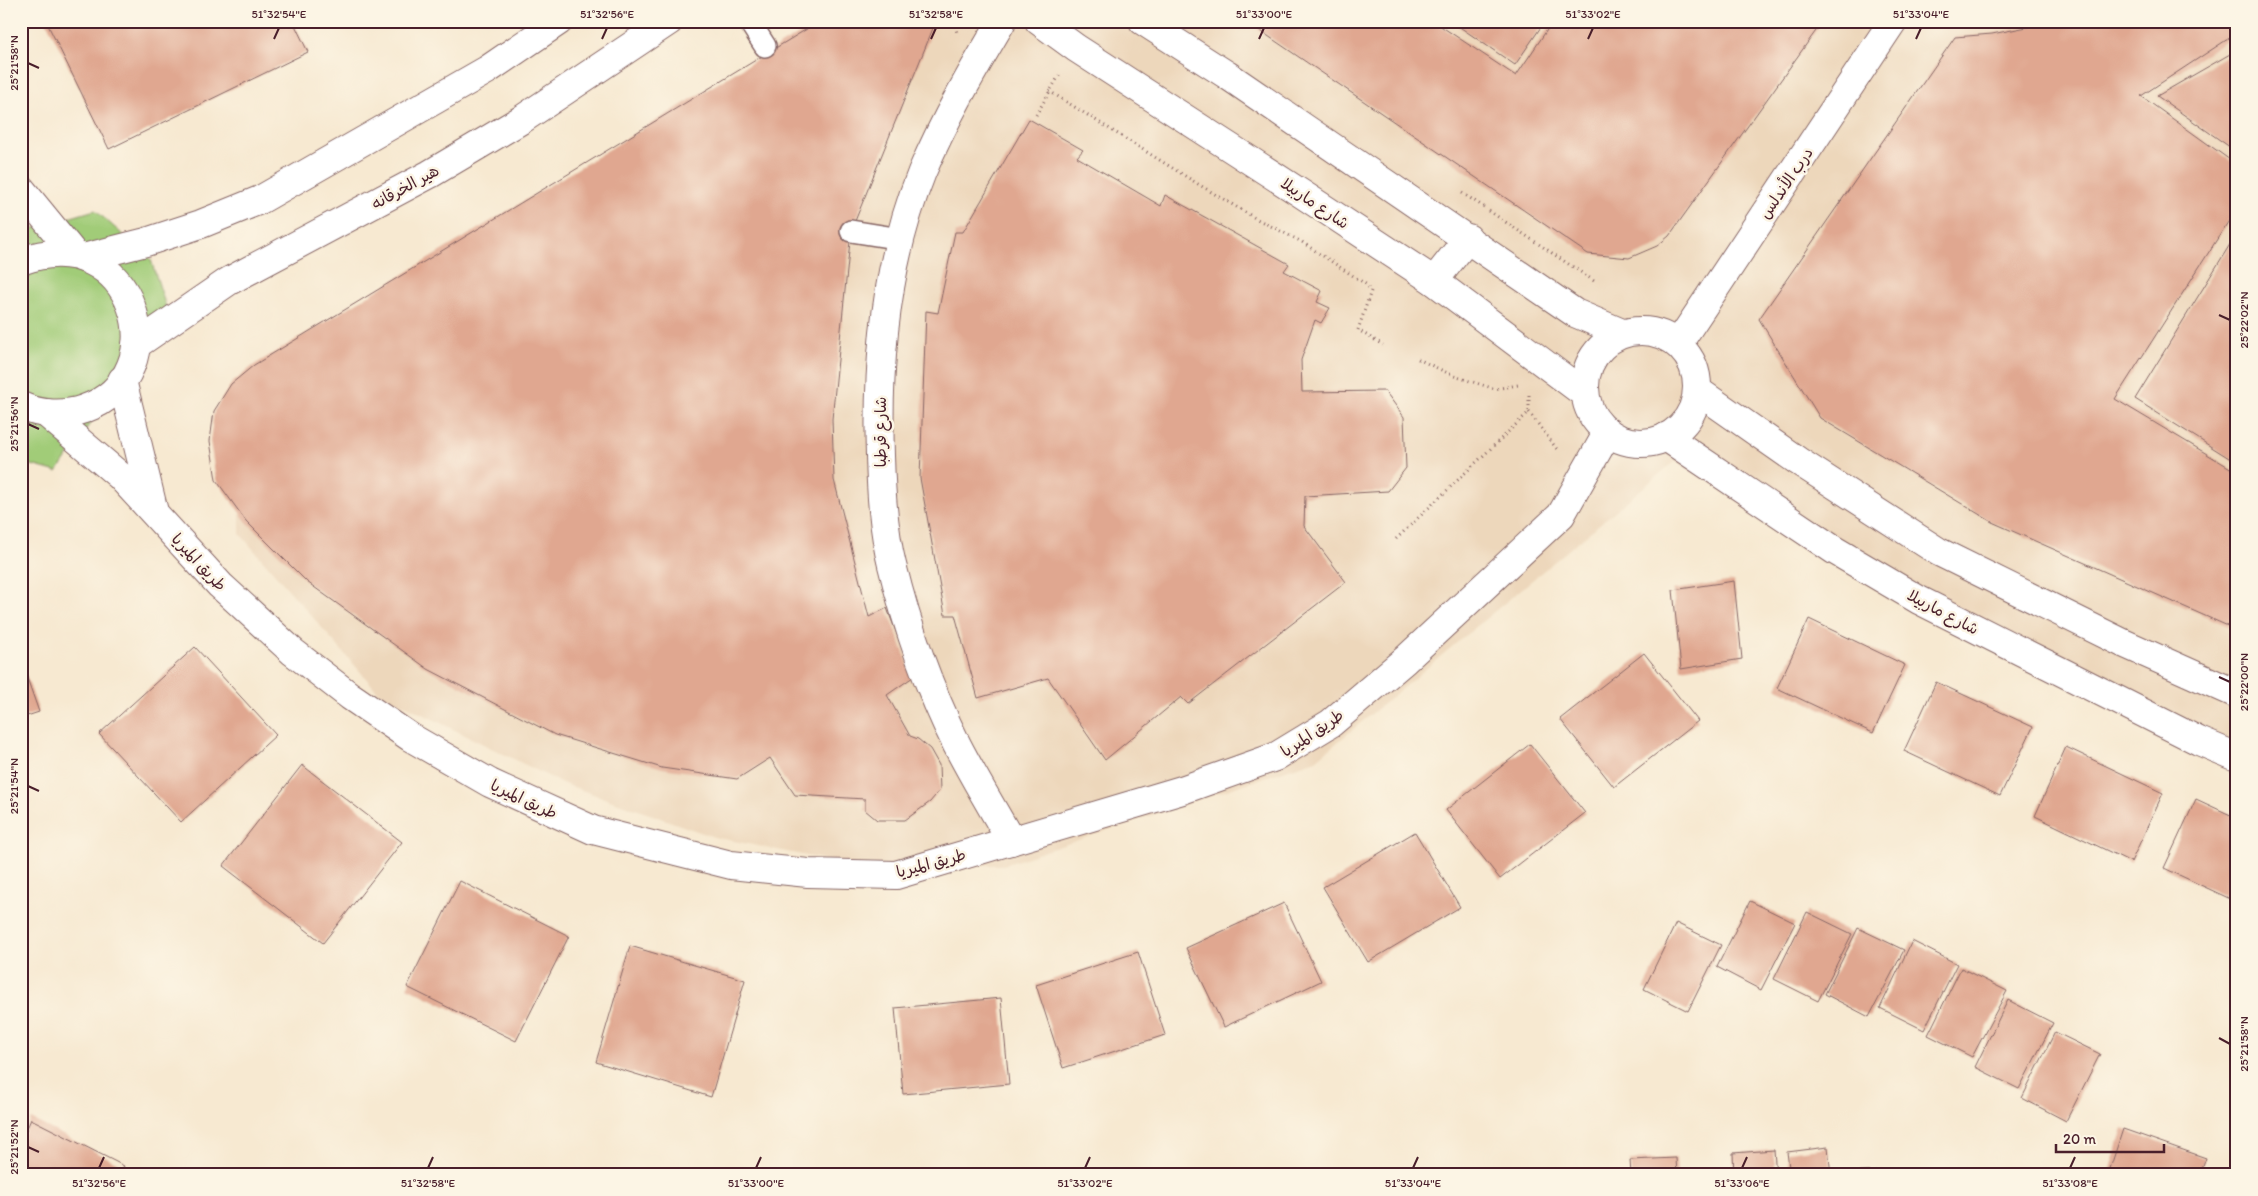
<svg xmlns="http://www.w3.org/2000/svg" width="2258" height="1196" font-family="Itim,'Playpen Sans Arabic',sans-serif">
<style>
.built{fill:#edd7bb}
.green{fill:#a1cc78;stroke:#767652}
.building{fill:#e0a790}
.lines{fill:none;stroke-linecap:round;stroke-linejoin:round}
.service-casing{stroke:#876665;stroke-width:24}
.minor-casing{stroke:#876665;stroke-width:30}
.path{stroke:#876665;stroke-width:3;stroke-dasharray:1 4;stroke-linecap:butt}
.service{stroke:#fff;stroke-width:21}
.minor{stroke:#fff;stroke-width:28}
.ticks{fill:none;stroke:#4a1f2b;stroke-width:2}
.labels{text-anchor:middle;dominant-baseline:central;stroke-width:5;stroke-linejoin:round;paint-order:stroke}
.street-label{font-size:16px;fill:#4a1f2b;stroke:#fcf5e5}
.neatline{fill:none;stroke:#4a1f2b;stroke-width:2}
.ticks-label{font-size:12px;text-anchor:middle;fill:#4a1f2b}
</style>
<rect width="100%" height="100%" fill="#fcf5e5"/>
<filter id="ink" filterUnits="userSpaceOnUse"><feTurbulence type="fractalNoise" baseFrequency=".02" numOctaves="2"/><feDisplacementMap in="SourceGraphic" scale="10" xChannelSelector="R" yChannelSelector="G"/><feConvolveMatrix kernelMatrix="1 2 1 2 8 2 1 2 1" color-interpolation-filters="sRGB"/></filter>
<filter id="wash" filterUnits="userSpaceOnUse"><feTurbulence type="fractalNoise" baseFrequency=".0096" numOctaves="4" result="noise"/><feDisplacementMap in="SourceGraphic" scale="20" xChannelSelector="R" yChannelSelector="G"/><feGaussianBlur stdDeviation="1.12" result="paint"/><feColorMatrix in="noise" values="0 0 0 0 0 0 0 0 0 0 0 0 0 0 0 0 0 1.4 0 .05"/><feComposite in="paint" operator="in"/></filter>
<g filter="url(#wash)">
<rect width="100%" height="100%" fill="#f7e9d1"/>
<!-- built -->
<path class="built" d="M 839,21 L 2237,21 L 2237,750 L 1675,461 L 1316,760 L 1004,865 L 851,865 L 714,837 L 562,783 L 378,692 L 240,534 L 240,399 Z"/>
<!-- green -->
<path class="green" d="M 95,210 L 151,260 L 167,310 L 57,472 L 21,462 L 21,232 Z"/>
<g id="blocks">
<!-- building -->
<g class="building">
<path d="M 46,21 L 293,21 L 308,52 L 109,149 Z"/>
<path d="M 820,21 L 936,21 L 851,231 L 832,419 L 834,480 L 869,617 L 887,608 L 913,677 L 887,695 L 910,736 L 918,739 L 930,749 L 939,765 L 940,790 L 930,802 L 905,820 L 877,820 L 865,810 L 865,799 L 795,795 L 770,758 L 737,779 L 662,768 L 555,735 L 428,669 L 307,582 L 246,521 L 216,480 L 210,441 L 214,411 L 231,384 L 254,365 Z"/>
<path d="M 1246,21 L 1433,21 L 1516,76 L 1553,21 L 1823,21 L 1669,236 L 1657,246 L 1629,258 L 1588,254 Z"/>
<path d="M 1451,21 L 1545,21 L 1515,65 Z"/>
<path d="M 2057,21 L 2237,21 L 2237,33 L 2141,96 L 2237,165 L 2237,208 L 2115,399 L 2237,472 L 2237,630 L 1992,522 L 1820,418 L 1759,319 L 1955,37 L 1992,34 Z"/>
<path d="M 2237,50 L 2237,152 L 2157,96 Z"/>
<path d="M 1029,119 L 1083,150 L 1077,157 L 1161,206 L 1165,195 L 1289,264 L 1284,271 L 1322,291 L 1317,302 L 1330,308 L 1321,323 L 1315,320 L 1301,360 L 1302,392 L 1385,391 L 1404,417 L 1406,468 L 1388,491 L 1305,496 L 1304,526 L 1346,582 L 1188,704 L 1181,697 L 1105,760 L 1048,678 L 978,698 L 955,615 L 945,615 L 920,478 L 926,311 L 938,313 L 955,232 L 963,232 Z"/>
<path d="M 2237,233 L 2237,463 L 2135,399 Z"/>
<path d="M 1734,581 L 1742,659 L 1681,669 L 1673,590 Z"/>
<path d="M 1809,619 L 1905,665 L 1873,733 L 1777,688 Z"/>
<path d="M 195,647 L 276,735 L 181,822 L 99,734 Z"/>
<path d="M 1644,653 L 1698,721 L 1614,787 L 1560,719 Z"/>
<path d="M 21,661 L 39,712 L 21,718 Z"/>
<path d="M 1936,682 L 2033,727 L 2000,796 L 1904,751 Z"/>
<path d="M 1530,744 L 1585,813 L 1500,879 L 1446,810 Z"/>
<path d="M 2066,747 L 2163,793 L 2131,862 L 2035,816 Z"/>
<path d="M 302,765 L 402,842 L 323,943 L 223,866 Z"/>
<path d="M 2196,799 L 2237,818 L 2237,902 L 2164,868 Z"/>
<path d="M 1415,832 L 1460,907 L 1368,962 L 1323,887 Z"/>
<path d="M 460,881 L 569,936 L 516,1041 L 407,987 Z"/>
<path d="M 1750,901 L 1795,923 L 1761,990 L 1717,967 Z"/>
<path d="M 1284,903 L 1321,981 L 1224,1027 L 1186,948 Z"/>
<path d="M 1807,912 L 1852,934 L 1818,1001 L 1774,979 Z"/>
<path d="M 1676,923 L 1721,945 L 1688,1011 L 1644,989 Z"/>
<path d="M 1858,928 L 1904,950 L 1869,1017 L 1825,994 Z"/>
<path d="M 1912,941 L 1957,964 L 1924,1030 L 1880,1008 Z"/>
<path d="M 630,946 L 745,980 L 711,1097 L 596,1062 Z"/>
<path d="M 1138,952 L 1165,1035 L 1063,1068 L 1036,985 Z"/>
<path d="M 1961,968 L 2007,991 L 1972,1057 L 1928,1035 Z"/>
<path d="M 1001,998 L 1009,1084 L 903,1094 L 895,1008 Z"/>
<path d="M 2008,1000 L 2053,1023 L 2019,1089 L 1975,1067 Z"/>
<path d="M 2055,1032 L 2100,1054 L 2066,1121 L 2022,1098 Z"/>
<path d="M 31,1119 L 124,1166 L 120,1175 L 21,1175 L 21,1142 Z"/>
<path d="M 2123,1129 L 2206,1158 L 2200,1175 L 2108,1175 Z"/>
<path d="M 1828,1147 L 1831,1175 L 1790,1175 L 1787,1152 Z"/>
<path d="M 1774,1150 L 1776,1175 L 1734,1175 L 1733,1153 Z"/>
<path d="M 1676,1158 L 1677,1175 L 1631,1175 L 1630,1160 Z"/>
<path d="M 1883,1171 L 1883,1175 L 1846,1175 L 1846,1173 Z"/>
</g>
</g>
</g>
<g filter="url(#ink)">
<use href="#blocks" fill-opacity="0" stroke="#876665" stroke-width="1"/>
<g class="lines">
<defs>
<g id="service">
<path d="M 749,21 L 765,46"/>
<path d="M 851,231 L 901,239"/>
</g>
<g id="minor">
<path d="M 1002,21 C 973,70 944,120 922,172 C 886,261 877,361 880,456 C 881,492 883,529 892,565 C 907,626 929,689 957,745 C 974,778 993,809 1011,841"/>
<path d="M 1039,21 L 1076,48 L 1302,194 L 1434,281 L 1585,394"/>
<path d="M 1143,21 L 1227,75 L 1575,313 L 1622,333"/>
<path d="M 21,189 L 75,255"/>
<path d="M 83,258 L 146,242 L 201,224 L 260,200 L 487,70 L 559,21"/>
<path d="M 21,261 C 134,219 181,375 84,409 C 64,416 41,415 21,406"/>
<path d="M 1434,281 L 1468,238"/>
<circle cx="1641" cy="387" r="56"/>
<path d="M 1678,344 L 1893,21"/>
<path d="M 136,345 L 229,281 L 430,174 L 521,120 L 669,21"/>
<path d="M 122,380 L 154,512"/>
<path d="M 1698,391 L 1798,461 L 1939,552 L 2123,643 L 2237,694"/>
<path d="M 46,413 L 120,476 L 220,585 L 293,652 L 350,696 L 410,737 L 490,783 L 593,830 L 731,865 L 808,873 L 896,875 L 1182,790 L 1275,757 L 1331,723 L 1405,660 L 1561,515 L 1608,432"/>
<path d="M 1666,437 L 1834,550 L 1919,600 L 2199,741 L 2237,757"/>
</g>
</defs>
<!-- service casing -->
<use href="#service" class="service-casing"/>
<!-- minor casing -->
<use href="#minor" class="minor-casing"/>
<!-- path -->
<g class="path">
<path d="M 954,21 L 957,33"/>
<path d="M 1049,91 L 1198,184 L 1255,218 L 1302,242 L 1367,285 L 1371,291 L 1358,330 L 1383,345"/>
<path d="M 1036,115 L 1060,74"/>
<path d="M 1462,193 L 1484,207"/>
<path d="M 1489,211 L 1594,281"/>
<path d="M 1418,359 L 1454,376 L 1495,389 L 1518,385"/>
<path d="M 1529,412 L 1559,452"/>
<path d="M 1396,539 L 1529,412 L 1529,394"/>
</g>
<!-- service -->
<use href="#service" class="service"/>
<!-- minor -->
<use href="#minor" class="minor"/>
</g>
</g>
<!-- ticks -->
<path class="ticks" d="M 274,39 L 279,28M 602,39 L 607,28M 931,39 L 936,28M 1259,39 L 1264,28M 1588,39 L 1593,28M 1916,39 L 1921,28M 28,63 L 39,68M 2219,315 L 2230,320M 28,424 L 39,429M 2219,677 L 2230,682M 28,786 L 39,791M 2219,1038 L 2230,1044M 28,1147 L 39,1152M 99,1168 L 104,1157M 428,1168 L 433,1157M 756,1168 L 761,1157M 1085,1168 L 1090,1157M 1413,1168 L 1418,1157M 1742,1168 L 1747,1157M 2070,1168 L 2075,1157"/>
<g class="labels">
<!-- street labels -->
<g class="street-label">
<text transform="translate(1786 183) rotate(-56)">درب الأندلس</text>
<text transform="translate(405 187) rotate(-29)">هير الخرقانه</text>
<text transform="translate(1315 203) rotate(34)">شارع ماربيلا</text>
<text transform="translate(880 432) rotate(-90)">شارع قرطبا</text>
<text transform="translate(199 562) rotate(47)">طريق الميريا</text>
<text transform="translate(1943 612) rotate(28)">شارع ماربيلا</text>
<text transform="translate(1312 733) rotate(-34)">طريق الميريا</text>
<text transform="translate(524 799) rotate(25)">طريق الميريا</text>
<text transform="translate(931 863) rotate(-15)">طريق الميريا</text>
</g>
</g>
<!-- margin -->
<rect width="2258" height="1196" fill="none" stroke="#fcf5e5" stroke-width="55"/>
<!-- scale -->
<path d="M2056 1144v8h108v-8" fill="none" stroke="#4a1f2b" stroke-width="2.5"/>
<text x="2063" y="1144" font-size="15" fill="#4a1f2b" stroke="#fcf5e5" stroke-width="4" paint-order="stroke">20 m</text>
<rect x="28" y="28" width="2202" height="1140" class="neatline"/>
<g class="ticks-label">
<text x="279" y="18">51°32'54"E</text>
<text x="607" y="18">51°32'56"E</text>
<text x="936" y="18">51°32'58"E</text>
<text x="1264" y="18">51°33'00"E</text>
<text x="1593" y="18">51°33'02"E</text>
<text x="1921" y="18">51°33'04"E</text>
<text transform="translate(14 63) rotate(-90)" y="4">25°21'58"N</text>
<text transform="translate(2244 320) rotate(-90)" y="4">25°22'02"N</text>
<text transform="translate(14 424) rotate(-90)" y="4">25°21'56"N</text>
<text transform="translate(2244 682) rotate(-90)" y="4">25°22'00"N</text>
<text transform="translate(14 786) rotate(-90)" y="4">25°21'54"N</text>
<text transform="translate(2244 1044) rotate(-90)" y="4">25°21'58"N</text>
<text transform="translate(14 1147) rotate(-90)" y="4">25°21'52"N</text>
<text x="99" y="1187">51°32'56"E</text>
<text x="428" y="1187">51°32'58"E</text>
<text x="756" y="1187">51°33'00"E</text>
<text x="1085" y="1187">51°33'02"E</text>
<text x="1413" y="1187">51°33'04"E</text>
<text x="1742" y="1187">51°33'06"E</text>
<text x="2070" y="1187">51°33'08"E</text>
</g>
</svg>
